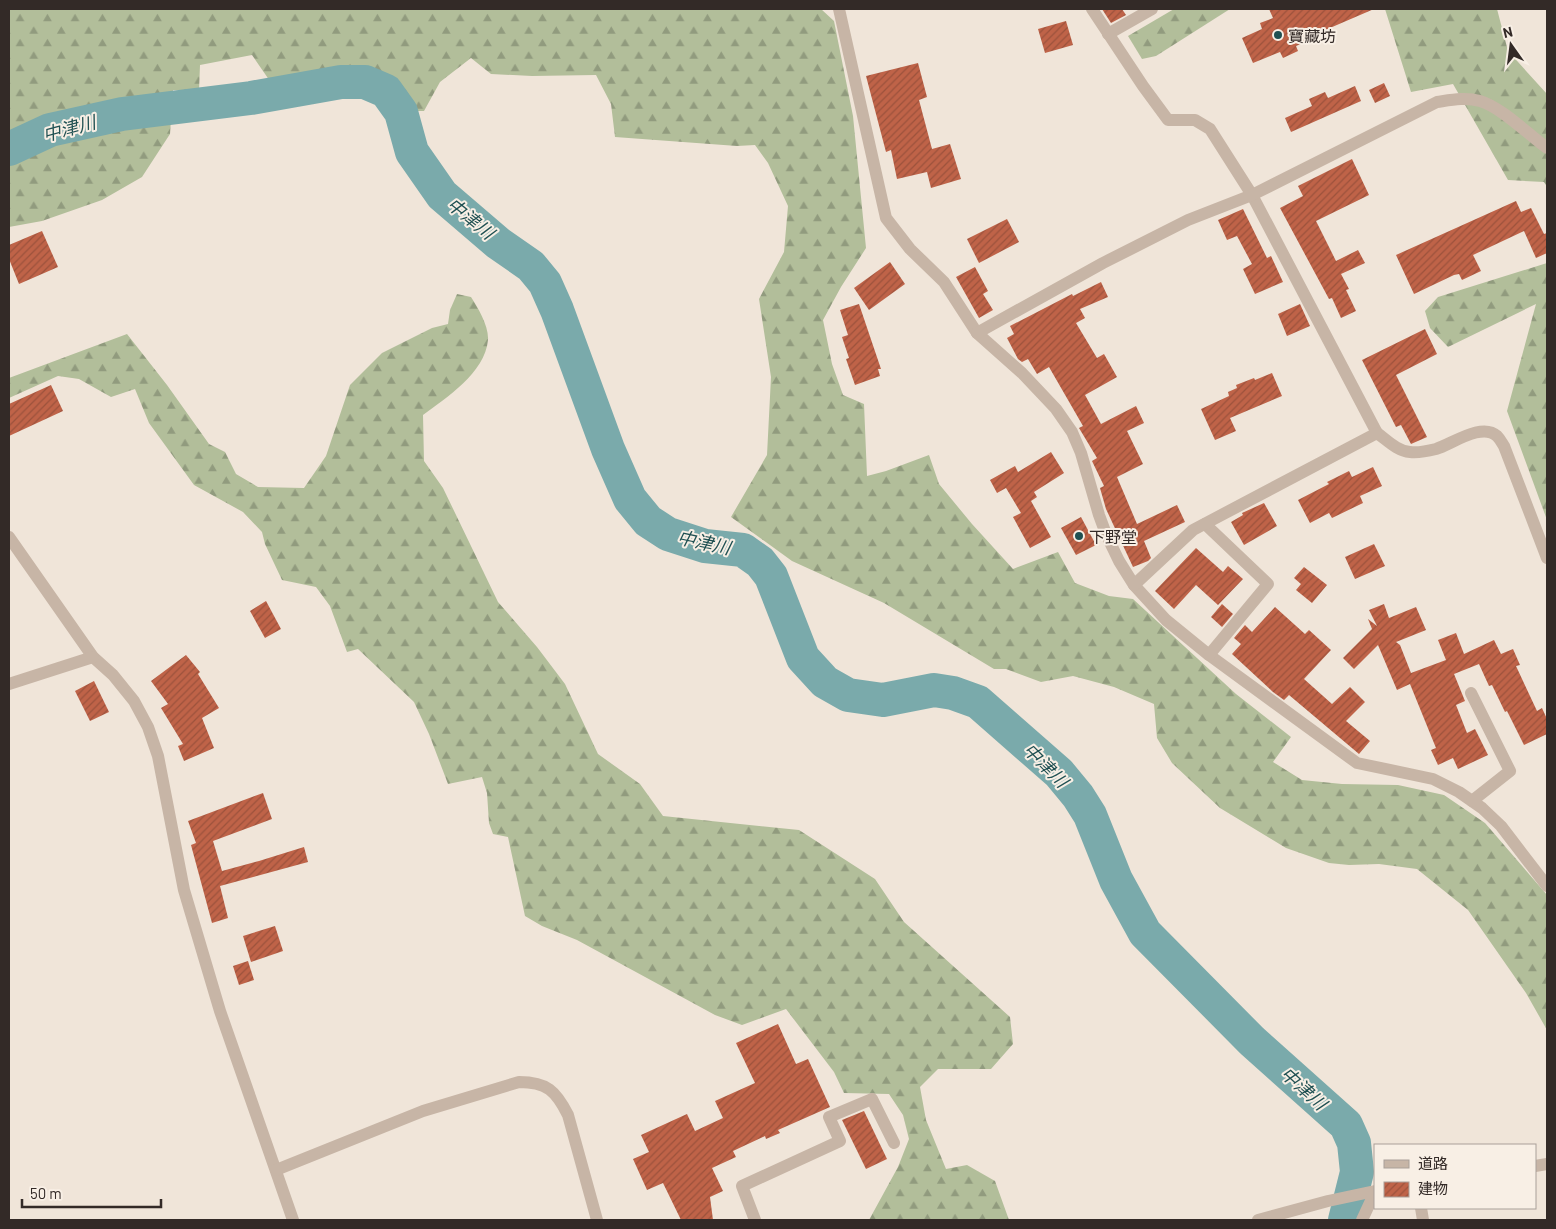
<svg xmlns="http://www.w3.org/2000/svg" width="1556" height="1229" font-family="Barlow,'Noto Sans JP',sans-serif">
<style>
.forest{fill:url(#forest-firs)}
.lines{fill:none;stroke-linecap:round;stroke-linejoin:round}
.river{stroke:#7aaaab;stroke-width:34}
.building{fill:url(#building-hatch)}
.minor{stroke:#c7b5a6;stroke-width:12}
.poi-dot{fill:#1f5052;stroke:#f8efe5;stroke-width:2}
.labels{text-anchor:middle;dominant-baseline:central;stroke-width:4;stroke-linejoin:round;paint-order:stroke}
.poi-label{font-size:16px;fill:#332a27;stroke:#f8efe5;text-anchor:start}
.water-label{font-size:18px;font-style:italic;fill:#1f5052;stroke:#f8efe5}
</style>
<defs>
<pattern id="forest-firs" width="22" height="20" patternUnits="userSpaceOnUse" patternTransform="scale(1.25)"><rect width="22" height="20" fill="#b2be9a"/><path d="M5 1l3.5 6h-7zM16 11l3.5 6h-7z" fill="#919b7e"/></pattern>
<pattern id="building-hatch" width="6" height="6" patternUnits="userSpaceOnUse" patternTransform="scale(1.25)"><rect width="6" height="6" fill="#bf6348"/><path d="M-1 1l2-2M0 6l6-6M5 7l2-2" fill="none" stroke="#9c523c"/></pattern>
</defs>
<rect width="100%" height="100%" fill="#f0e5d9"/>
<!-- forest -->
<g class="forest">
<path d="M 9,9 L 821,9 L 834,21 L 853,116 L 866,248 L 841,287 L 823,320 L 832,364 L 843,395 L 864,404 L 867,476 L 886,471 L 929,455 L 939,484 L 972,524 L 1013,569 L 1058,552 L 1075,583 L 1109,596 L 1133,599 L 1236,694 L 1291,737 L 1273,762 L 1302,780 L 1342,784 L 1398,785 L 1444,795 L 1485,823 L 1547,895 L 1547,1030 L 1526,993 L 1468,910 L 1417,869 L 1379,864 L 1349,865 L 1329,863 L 1286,848 L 1220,808 L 1172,763 L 1157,738 L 1154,704 L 1114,687 L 1073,676 L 1041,682 L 1006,669 L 994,669 L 884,603 L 792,561 L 731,517 L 767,455 L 771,377 L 759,299 L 784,252 L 788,206 L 768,163 L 755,145 L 737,146 L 615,137 L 611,104 L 596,75 L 532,76 L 491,74 L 471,58 L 440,82 L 424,111 L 414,111 L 394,90 L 368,73 L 274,87 L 252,55 L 200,65 L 199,91 L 173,90 L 170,134 L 142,177 L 102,200 L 42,221 L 9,227 Z"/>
<path d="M 1174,9 L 1230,9 L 1156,56 L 1142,59 L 1128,36 Z"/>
<path d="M 1385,9 L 1497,9 L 1508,51 L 1547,94 L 1547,187 L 1544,182 L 1508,180 L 1453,84 L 1411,92 Z"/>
<path d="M 1547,263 L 1547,520 L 1507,411 L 1536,304 L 1448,347 L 1430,328 L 1425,311 L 1438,297 Z"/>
<path d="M 457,294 L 471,297 C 478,308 489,326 488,340 C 485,373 446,398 423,415 L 424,461 L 443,488 L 498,602 L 537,647 L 565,684 L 598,754 L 640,784 L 663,816 L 799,830 L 875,879 L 904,922 L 1010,1017 L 1013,1044 L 991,1069 L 938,1069 L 920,1087 L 926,1120 L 946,1169 L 967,1165 L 995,1181 L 1009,1220 L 869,1220 L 898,1167 L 909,1139 L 903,1115 L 889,1094 L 844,1093 L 834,1072 L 786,1009 L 742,1025 L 715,1015 L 577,940 L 542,926 L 525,916 L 508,837 L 493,834 L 489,823 L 487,793 L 482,777 L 448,784 L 429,734 L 414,702 L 358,649 L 347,652 L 330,606 L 316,587 L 282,580 L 265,544 L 262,532 L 243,512 L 194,485 L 149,423 L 135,389 L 111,397 L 79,379 L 58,376 L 9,398 L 9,378 L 127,334 L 167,385 L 209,444 L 225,452 L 236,474 L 258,487 L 304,488 L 326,456 L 350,385 L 382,353 L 432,328 L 448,324 L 450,310 Z"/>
</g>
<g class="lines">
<!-- river -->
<path class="river" d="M 9,149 L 50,130 L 122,114 L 251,98 L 341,82 L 365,82 L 386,91 L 401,112 L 412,152 L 442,195 L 498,243 L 531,266 L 545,283 L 557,310 L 608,449 L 630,499 L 648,521 L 668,534 L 705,546 L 743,550 L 760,562 L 771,576 L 803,658 L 825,682 L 848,695 L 883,700 L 934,690 L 953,693 L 978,702 L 1059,773 L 1078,796 L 1090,815 L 1116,880 L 1145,933 L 1252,1041 L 1346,1125 L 1354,1143 L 1357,1172 L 1345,1220"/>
</g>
<!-- building -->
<g class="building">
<path d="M 1102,9 L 1122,9 L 1126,15 L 1111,23 Z"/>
<path d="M 1269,9 L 1374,9 L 1309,37 L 1310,40 L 1296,46 L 1298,51 L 1283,58 L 1280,52 L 1253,63 L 1242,38 L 1262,29 L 1260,23 L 1273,18 Z"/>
<path d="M 1066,21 L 1073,45 L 1045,53 L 1038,29 Z"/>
<path d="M 918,63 L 927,97 L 919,100 L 932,149 L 950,144 L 961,179 L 931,188 L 927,172 L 897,179 L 891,150 L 886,152 L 866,76 Z"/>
<path d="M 1384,83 L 1390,96 L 1375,103 L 1369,90 Z"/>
<path d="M 1355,86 L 1361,101 L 1291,132 L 1285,118 L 1312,106 L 1309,99 L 1325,92 L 1328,98 Z"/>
<path d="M 1352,159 L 1369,195 L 1316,221 L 1336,261 L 1358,250 L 1365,263 L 1341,274 L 1349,289 L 1346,290 L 1356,311 L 1341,318 L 1332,298 L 1329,299 L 1280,208 L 1303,196 L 1298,186 Z"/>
<path d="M 1516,201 L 1521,212 L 1531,208 L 1544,234 L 1547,233 L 1547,253 L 1536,258 L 1524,231 L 1473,255 L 1481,271 L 1462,280 L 1459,274 L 1454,275 L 1414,294 L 1396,255 Z"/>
<path d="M 1243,209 L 1267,258 L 1271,256 L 1283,282 L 1255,294 L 1243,269 L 1252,264 L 1237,236 L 1227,240 L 1218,220 Z"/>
<path d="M 1007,219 L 1019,242 L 979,263 L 967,239 Z"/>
<path d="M 42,231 L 58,267 L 19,284 L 9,259 L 9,245 Z"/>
<path d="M 890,262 L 905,284 L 869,310 L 854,288 Z"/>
<path d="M 975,267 L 988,291 L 983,294 L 993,310 L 979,318 L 956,277 Z"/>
<path d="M 1101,282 L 1108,297 L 1080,309 L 1085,318 L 1076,323 L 1097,358 L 1104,354 L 1117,377 L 1085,395 L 1101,424 L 1136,406 L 1144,423 L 1127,431 L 1143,464 L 1117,477 L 1137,524 L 1177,505 L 1185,522 L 1144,541 L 1151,558 L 1148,561 L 1133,567 L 1106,509 L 1100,488 L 1104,486 L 1092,461 L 1097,458 L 1079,428 L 1083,426 L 1049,367 L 1037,374 L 1028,359 L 1022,362 L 1018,359 L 1007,338 L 1014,334 L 1010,326 L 1072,294 L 1073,296 Z"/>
<path d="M 859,304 L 881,369 L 878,369 L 880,376 L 855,385 L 846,359 L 849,358 L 842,337 L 848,335 L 840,310 Z"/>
<path d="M 1300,304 L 1310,326 L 1287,336 L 1278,314 Z"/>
<path d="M 1425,329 L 1437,354 L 1396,375 L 1427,437 L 1411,444 L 1401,425 L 1396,427 L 1362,360 Z"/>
<path d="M 1272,373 L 1282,396 L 1230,418 L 1236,431 L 1215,440 L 1201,409 L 1229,396 L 1228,392 L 1237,388 L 1236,385 L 1254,378 L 1255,380 Z"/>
<path d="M 51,385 L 63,411 L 9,436 L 9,404 Z"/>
<path d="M 1051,452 L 1064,473 L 1034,492 L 1037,497 L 1031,501 L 1051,537 L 1030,548 L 1013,517 L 1021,513 L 1006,488 L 997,493 L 990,480 L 1015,466 L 1018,472 Z"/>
<path d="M 1373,467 L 1382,486 L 1360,496 L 1363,503 L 1332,518 L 1329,513 L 1310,523 L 1298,500 L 1329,484 L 1327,482 L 1349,471 L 1352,477 Z"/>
<path d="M 1264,503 L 1277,526 L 1244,545 L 1231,522 L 1243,515 L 1242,513 Z"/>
<path d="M 1081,517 L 1096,545 L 1076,555 L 1061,528 Z"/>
<path d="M 1374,544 L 1385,566 L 1355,579 L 1345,557 Z"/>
<path d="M 1196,548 L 1223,572 L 1228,566 L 1243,579 L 1218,605 L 1196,585 L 1174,609 L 1155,591 Z"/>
<path d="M 1304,567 L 1327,585 L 1312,603 L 1296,590 L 1301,584 L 1294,578 Z"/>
<path d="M 266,601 L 281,629 L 265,638 L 250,611 Z"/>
<path d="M 1222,604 L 1233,614 L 1222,627 L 1211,617 Z"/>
<path d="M 1384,604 L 1389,618 L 1416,607 L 1426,630 L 1396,642 L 1400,645 L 1411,673 L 1446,660 L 1438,640 L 1456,633 L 1464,654 L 1494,640 L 1501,654 L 1513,649 L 1520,665 L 1516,666 L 1537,711 L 1542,708 L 1547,719 L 1547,734 L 1524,745 L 1507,711 L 1505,712 L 1492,685 L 1489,686 L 1479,664 L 1454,674 L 1465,701 L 1456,705 L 1467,733 L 1475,729 L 1488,755 L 1458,769 L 1453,758 L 1438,765 L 1431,750 L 1436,748 L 1410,684 L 1397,690 L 1378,645 L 1354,669 L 1343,658 L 1372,629 L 1368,619 L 1377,626 L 1369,610 Z"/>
<path d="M 1275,607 L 1305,634 L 1309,630 L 1331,650 L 1304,679 L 1332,704 L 1350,687 L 1365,702 L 1346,721 L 1370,741 L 1359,754 L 1289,695 L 1284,700 L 1273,692 L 1232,654 L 1241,644 L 1234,638 L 1245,625 L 1252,632 Z"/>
<path d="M 186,655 L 200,672 L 198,674 L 219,708 L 202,718 L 214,748 L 184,761 L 178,746 L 183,744 L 161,708 L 168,704 L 151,681 Z"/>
<path d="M 94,681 L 109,712 L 90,721 L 75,691 Z"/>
<path d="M 263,793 L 272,819 L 213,841 L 222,871 L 259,861 L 304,847 L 308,862 L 220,886 L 228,918 L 212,923 L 191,845 L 196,843 L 188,821 Z"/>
<path d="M 275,926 L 283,951 L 251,962 L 243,936 Z"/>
<path d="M 248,961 L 254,980 L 239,985 L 233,966 Z"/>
<path d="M 778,1024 L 796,1064 L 808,1059 L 830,1107 L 778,1130 L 780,1133 L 766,1139 L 765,1136 L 733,1151 L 736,1157 L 712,1168 L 723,1191 L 710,1197 L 713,1220 L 681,1220 L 663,1183 L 647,1190 L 633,1159 L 649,1152 L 641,1135 L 687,1114 L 695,1131 L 723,1118 L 715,1101 L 755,1083 L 736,1043 Z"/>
<path d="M 864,1111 L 887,1159 L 866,1169 L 842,1120 Z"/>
</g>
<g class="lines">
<!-- minor -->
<g class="minor">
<path d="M 839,9 L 886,218 L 910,249 L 944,282 L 977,333 L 1022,373 L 1056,409 L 1072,432 L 1081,453 L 1099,515 L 1106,534 L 1119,561 L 1134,585 L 1166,620 L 1209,655 L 1357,763 L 1433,779 L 1459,792 L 1482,808 L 1501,826 L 1547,886"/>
<path d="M 1092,9 L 1143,86 L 1168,120 L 1195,120 L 1210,129 L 1252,195 L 1377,433"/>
<path d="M 1108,34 L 1152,9"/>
<path d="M 977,333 L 1103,263 L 1188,220 L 1252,195 L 1437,102 C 1451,100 1465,97 1480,101 C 1501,107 1529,135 1547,148"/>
<path d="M 1205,524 L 1268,584 L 1209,655"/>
<path d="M 9,537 L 93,657 L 113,675 L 134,701 L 148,727 L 158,756 L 184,890 L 220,1011 L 293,1220"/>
<path d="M 1134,585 L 1193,530 L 1377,433 C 1387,440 1397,451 1410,452 C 1418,453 1428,451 1436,449 C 1452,444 1482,422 1497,436 C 1500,439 1502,443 1504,446 L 1547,558"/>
<path d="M 9,684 L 93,657"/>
<path d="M 1471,693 L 1510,771 L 1472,801"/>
<path d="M 1535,1166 L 1547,1164"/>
<path d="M 276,1170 L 423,1111 L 519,1082 C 547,1082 556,1091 568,1115 L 597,1220"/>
<path d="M 1421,1208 L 1423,1220"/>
<path d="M 755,1220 L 742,1186 L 840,1141 L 829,1117 L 872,1099 L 894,1143"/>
<path d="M 1258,1220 L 1328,1201 L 1375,1191"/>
<path d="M 1362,1220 L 1375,1192"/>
</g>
</g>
<!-- markers -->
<g class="poi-dot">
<circle cx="1278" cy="35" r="5"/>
<circle cx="1079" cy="536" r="5"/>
</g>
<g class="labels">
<!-- poi labels -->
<g class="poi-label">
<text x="1288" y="35">寶藏坊</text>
<text x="1089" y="536">下野堂</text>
</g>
<!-- water labels -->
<g class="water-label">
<text transform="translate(69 128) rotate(-15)">中津川</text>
<text transform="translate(471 218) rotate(39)">中津川</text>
<text transform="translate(704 542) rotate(12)">中津川</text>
<text transform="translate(1046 765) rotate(45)">中津川</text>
<text transform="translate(1304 1088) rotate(42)">中津川</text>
</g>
</g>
<!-- border -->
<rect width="1556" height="1229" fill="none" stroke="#332a27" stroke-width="20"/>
<!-- legend -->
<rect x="1374" y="1144" width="162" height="65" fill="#f8efe5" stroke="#a9a099"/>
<rect x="1384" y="1160" width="25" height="8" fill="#c7b5a6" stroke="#a9a099"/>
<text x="1418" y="1169" font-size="15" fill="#332a27">道路</text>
<rect x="1384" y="1182" width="25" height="15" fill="url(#building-hatch)" stroke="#a9a099"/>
<text x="1418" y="1194" font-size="15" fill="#332a27">建物</text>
<!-- north arrow -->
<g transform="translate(1511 45) rotate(346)" stroke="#f8efe5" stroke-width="4" paint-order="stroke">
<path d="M0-4L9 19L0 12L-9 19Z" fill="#332a27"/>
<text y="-8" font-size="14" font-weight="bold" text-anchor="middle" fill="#332a27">N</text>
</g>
<!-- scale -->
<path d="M22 1199v8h139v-8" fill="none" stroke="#332a27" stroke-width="2.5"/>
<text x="30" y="1199" font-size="15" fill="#332a27" stroke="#f8efe5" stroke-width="4" paint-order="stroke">50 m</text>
</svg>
